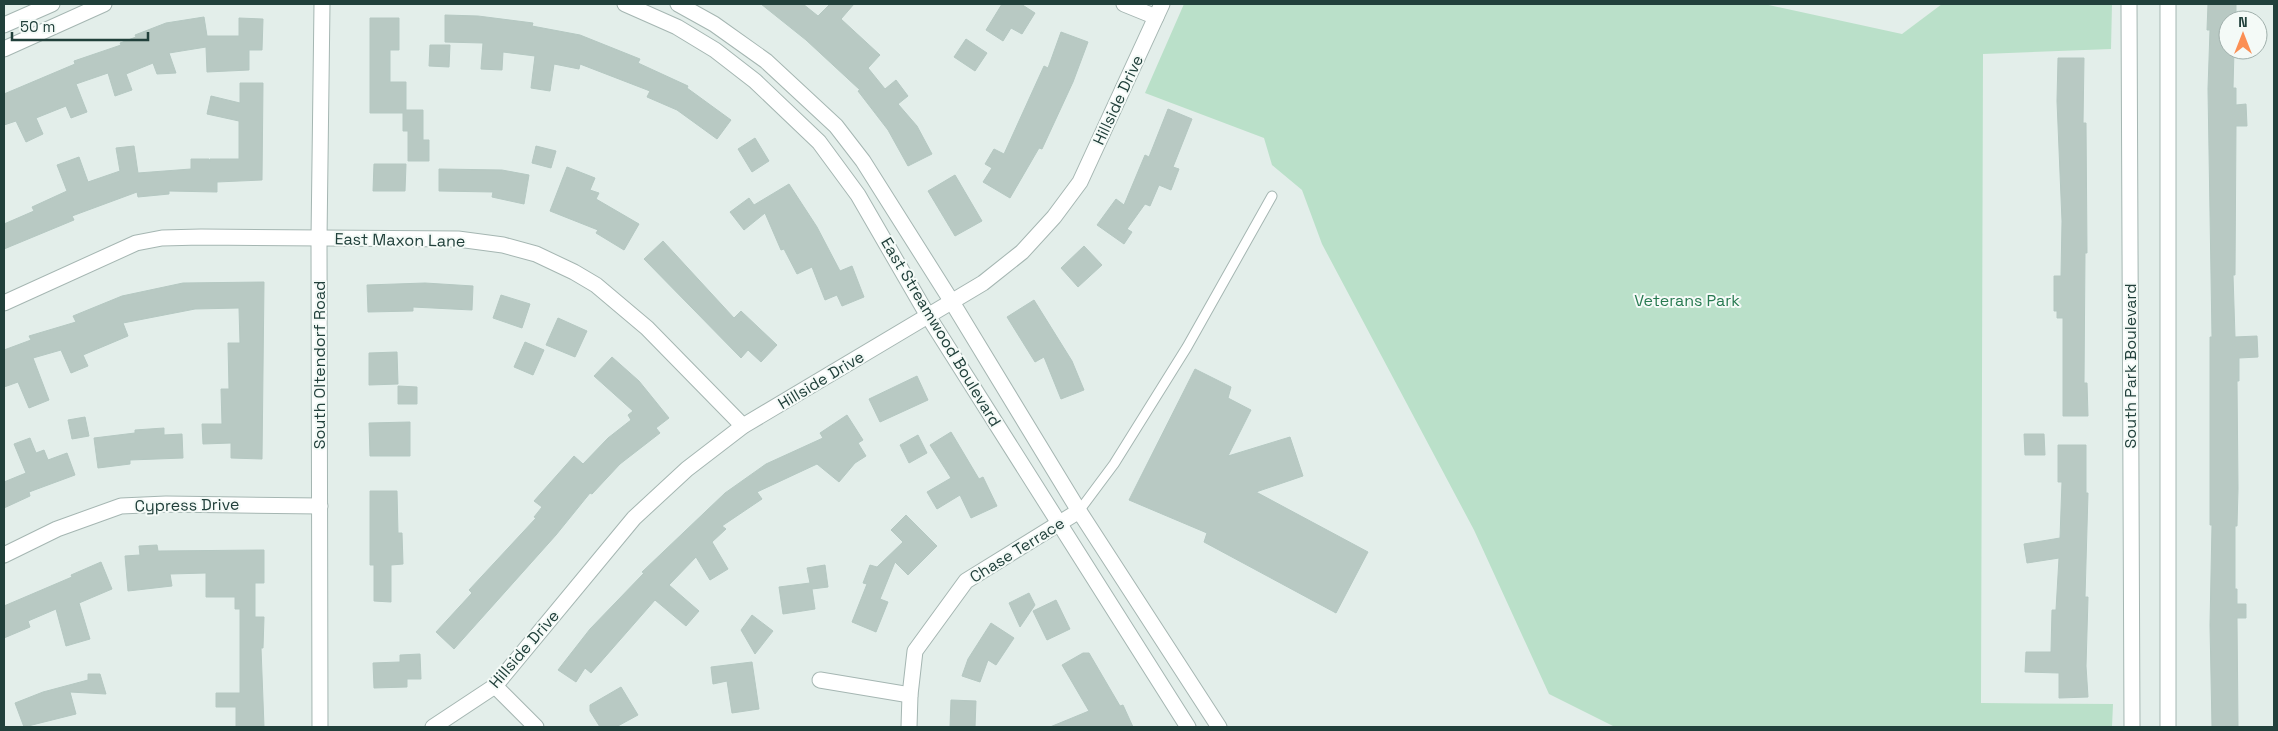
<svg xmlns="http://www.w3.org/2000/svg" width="2278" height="731" font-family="'Space Grotesk',sans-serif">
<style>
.green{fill:#bae0c9}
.building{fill:#b8c9c3;stroke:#b5c8c2}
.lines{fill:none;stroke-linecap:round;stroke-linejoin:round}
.service-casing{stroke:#a5b6b2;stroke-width:11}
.minor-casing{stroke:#a5b6b2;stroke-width:17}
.tertiary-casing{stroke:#a5b6b2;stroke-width:17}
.service{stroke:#fff;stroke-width:9}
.minor{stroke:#fff;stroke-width:15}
.tertiary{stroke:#fff;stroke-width:15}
.labels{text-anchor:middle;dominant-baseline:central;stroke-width:4;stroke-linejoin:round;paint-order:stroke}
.street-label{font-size:16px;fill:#21403b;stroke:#f4faf7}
.park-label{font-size:16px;fill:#287a51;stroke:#f4faf7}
</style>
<rect width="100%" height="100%" fill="#e3eeea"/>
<!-- green -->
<path class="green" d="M 1184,4 L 1764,4 L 1902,34 L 1942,4 L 2112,4 L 2111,49 L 1983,54 L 1981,703 L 2113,704 L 2112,727 L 1615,727 L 1549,694 L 1474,530 L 1322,244 L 1302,190 L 1272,165 L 1264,138 L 1145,93 Z"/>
<!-- building -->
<g class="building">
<path d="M 761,4 L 803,4 L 818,16 L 830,4 L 854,4 L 841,19 L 880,55 L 868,68 L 885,89 L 896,80 L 908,96 L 898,104 L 917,126 L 932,154 L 908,166 L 888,130 L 858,91 L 860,90 L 806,40 Z"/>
<path d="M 1002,4 L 1021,4 L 1035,13 L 1022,34 L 1011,28 L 1003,41 L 986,30 Z"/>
<path d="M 2208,4 L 2236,4 L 2236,20 L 2228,20 L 2228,50 L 2234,50 L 2233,88 L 2236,88 L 2236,105 L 2246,104 L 2247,126 L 2236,126 L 2235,275 L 2233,275 L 2235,337 L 2257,336 L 2258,357 L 2239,358 L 2239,381 L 2237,381 L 2238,489 L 2237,526 L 2235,526 L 2235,589 L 2237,589 L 2237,604 L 2246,604 L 2246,618 L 2237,618 L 2238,726 L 2212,727 L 2210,625 L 2212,525 L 2210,525 L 2210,337 L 2212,337 L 2208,89 L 2210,30 L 2207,30 Z"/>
<path d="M 445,15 L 478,16 L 533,23 L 532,26 L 580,35 L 640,59 L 638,63 L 688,86 L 687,88 L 731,120 L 717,139 L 677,110 L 647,97 L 650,91 L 580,64 L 579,69 L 554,64 L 550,91 L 531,88 L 535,56 L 503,52 L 502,70 L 481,69 L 483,43 L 445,42 Z"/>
<path d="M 204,17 L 207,36 L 239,36 L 239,18 L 263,19 L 262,50 L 249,50 L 249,70 L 207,72 L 206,47 L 169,53 L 176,73 L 157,74 L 153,63 L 126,74 L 132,90 L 115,96 L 108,73 L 76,84 L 87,112 L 71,118 L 66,106 L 36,118 L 43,134 L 26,142 L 16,121 L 4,125 L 4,94 L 75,64 L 74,61 L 121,45 L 120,43 L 136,37 L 135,35 L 166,23 Z"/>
<path d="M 370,18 L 399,18 L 399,50 L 390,50 L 390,82 L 406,82 L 406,110 L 423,110 L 423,140 L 429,140 L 429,161 L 408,161 L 408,131 L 403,131 L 403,113 L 370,113 Z"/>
<path d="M 1061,32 L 1088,42 L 1073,82 L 1042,149 L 1039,148 L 1010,198 L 983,182 L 992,168 L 985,164 L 994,149 L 1004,154 L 1044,66 L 1048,68 Z"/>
<path d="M 966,39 L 987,53 L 975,71 L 954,57 Z"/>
<path d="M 430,45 L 450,45 L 449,67 L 429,66 Z"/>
<path d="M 2058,58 L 2084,58 L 2083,123 L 2086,123 L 2087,253 L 2085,253 L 2084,383 L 2087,383 L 2088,416 L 2063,416 L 2063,318 L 2057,318 L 2057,311 L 2054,311 L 2054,276 L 2061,276 L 2062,221 L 2057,101 Z"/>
<path d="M 240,83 L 263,83 L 262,180 L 217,182 L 217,192 L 169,191 L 169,194 L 138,197 L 137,192 L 72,216 L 74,220 L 4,249 L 4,224 L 34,211 L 32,207 L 67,191 L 57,165 L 79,157 L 88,182 L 120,171 L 116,148 L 134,146 L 138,173 L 191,169 L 191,159 L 209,159 L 210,162 L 210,159 L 239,159 L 239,121 L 207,114 L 211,96 L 240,103 Z"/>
<path d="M 1168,109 L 1192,119 L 1173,167 L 1179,169 L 1171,190 L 1159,185 L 1150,206 L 1145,204 L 1127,229 L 1132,232 L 1124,244 L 1097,225 L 1116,199 L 1124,205 L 1145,155 L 1149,157 Z"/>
<path d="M 755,138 L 769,161 L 752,172 L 738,149 Z"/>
<path d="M 536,146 L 556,151 L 551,168 L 532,163 Z"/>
<path d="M 374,164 L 406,164 L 405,191 L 373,191 Z"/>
<path d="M 567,167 L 595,178 L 590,190 L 599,193 L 596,199 L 639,224 L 624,250 L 596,233 L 598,230 L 550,211 Z"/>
<path d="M 439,169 L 502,170 L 529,175 L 524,204 L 492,197 L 493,192 L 439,191 Z"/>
<path d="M 955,175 L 982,221 L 955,236 L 928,191 Z"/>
<path d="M 789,184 L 817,227 L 840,271 L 852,266 L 864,297 L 842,306 L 837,295 L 825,300 L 812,267 L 797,274 L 784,249 L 781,250 L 765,213 L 744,230 L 730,212 L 749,198 L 754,205 Z"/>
<path d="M 663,241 L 734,318 L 741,311 L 777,345 L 761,362 L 748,350 L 741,358 L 644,259 Z"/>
<path d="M 1084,246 L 1102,265 L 1078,287 L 1061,268 Z"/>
<path d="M 264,282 L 262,459 L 231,458 L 231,443 L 203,444 L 202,424 L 222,424 L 221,389 L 229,389 L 228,343 L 240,343 L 239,308 L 195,309 L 123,323 L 128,336 L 83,355 L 88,366 L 71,373 L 61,350 L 33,358 L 49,400 L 29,408 L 18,382 L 4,387 L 4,350 L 31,340 L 29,336 L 76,322 L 73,316 L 122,296 L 183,283 Z"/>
<path d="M 425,283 L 473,286 L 472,310 L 413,307 L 413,311 L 368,312 L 367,285 Z"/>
<path d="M 501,295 L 530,304 L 522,328 L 493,318 Z"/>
<path d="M 1034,300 L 1072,361 L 1084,390 L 1061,399 L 1044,357 L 1035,362 L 1007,317 Z"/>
<path d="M 558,318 L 587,331 L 575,357 L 546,345 Z"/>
<path d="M 525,342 L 544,350 L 533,375 L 514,367 Z"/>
<path d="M 397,352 L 398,384 L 369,385 L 369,353 Z"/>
<path d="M 612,357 L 639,381 L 669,418 L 656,428 L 660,433 L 620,464 L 592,494 L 590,493 L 556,535 L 454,649 L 436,632 L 472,593 L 469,590 L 536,518 L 534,517 L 542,507 L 534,501 L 574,456 L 583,464 L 608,438 L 631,420 L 628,415 L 633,411 L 594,376 Z"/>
<path d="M 1195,369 L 1231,387 L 1228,398 L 1251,410 L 1228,456 L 1290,437 L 1303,476 L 1256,492 L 1368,552 L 1336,613 L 1204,542 L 1207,533 L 1129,500 Z"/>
<path d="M 917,376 L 928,400 L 880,422 L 869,399 Z"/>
<path d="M 398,386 L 417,387 L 417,404 L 398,404 Z"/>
<path d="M 847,415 L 863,440 L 858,443 L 866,456 L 855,463 L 839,482 L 817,464 L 757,492 L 762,499 L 722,526 L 726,529 L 712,542 L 728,569 L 710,580 L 696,557 L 669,585 L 699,611 L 686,626 L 655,600 L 591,673 L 585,668 L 576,682 L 558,670 L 590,629 L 644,573 L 642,572 L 725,493 L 766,464 L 823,438 L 820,433 Z"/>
<path d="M 85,417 L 89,436 L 72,439 L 68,420 Z"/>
<path d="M 410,422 L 410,456 L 370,456 L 369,423 Z"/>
<path d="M 164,428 L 164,435 L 182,434 L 183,458 L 130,460 L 130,464 L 98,468 L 94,438 L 135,433 L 135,430 Z"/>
<path d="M 951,432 L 979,479 L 983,477 L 997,506 L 971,518 L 960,495 L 937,509 L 927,492 L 951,478 L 930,445 Z"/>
<path d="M 2024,434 L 2044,434 L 2045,455 L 2025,455 Z"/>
<path d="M 918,435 L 927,453 L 909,463 L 900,445 Z"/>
<path d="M 30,438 L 36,453 L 44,450 L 48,460 L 67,453 L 75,475 L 29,492 L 30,496 L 4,508 L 4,482 L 26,473 L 14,444 Z"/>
<path d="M 2058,445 L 2086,445 L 2086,493 L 2088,493 L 2085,597 L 2088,597 L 2086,666 L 2088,697 L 2059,698 L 2059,673 L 2025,672 L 2026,652 L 2051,652 L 2052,610 L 2056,610 L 2059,558 L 2027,563 L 2024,544 L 2060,538 L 2062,482 L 2058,482 Z"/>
<path d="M 370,491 L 397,491 L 398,533 L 402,533 L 403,564 L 391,565 L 391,602 L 374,601 L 374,565 L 370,565 Z"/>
<path d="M 906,515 L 937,546 L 908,575 L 895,562 L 880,599 L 888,602 L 876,632 L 852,622 L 867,584 L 863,583 L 870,565 L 877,567 L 903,542 L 891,530 Z"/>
<path d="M 157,545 L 158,551 L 264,550 L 264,583 L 255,583 L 255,617 L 264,617 L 263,648 L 261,648 L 264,727 L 236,727 L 236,707 L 216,707 L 216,693 L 240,693 L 240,609 L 235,609 L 235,597 L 206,597 L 206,573 L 170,574 L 172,586 L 128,591 L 125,556 L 140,555 L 139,546 Z"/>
<path d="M 101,562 L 112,589 L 79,603 L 90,639 L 66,646 L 56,609 L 28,621 L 30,627 L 4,638 L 4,606 L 72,577 L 71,575 Z"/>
<path d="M 825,565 L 828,587 L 812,589 L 815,609 L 783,614 L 779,587 L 810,583 L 807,568 Z"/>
<path d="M 1029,593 L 1035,605 L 1020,627 L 1009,603 Z"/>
<path d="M 1056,600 L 1070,629 L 1047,640 L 1033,611 Z"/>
<path d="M 752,615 L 773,631 L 755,654 L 741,630 Z"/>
<path d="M 991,623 L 1014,638 L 996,665 L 988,660 L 980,682 L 962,676 L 968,659 Z"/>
<path d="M 1083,653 L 1089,653 L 1120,706 L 1123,705 L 1133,727 L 1050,727 L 1089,711 L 1062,665 Z"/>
<path d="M 420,654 L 421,679 L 407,679 L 407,687 L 374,688 L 373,663 L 400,662 L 400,655 Z"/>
<path d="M 752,662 L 759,709 L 732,713 L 727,681 L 713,684 L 711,667 Z"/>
<path d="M 88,674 L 100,674 L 106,694 L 70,692 L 76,714 L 24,727 L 15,703 L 43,692 L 88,680 Z"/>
<path d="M 621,687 L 638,715 L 616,727 L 600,727 L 590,711 L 590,705 Z"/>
<path d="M 951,700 L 976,701 L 975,727 L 950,727 Z"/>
</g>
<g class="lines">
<defs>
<path id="service" d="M 1079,511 L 1114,464 L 1187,347 L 1272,196"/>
<g id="minor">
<path d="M 1124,4 L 1156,17"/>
<path d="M 4,303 L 136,243 L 162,238 L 201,237 L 458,239 L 503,245 L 536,254 L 574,272 L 596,285 L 647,328 L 743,426"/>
<path d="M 4,555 L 57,529 L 121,506 L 166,504 L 320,506"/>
<path d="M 820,680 L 910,695"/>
<path d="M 495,686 L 536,727"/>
<path d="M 320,727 L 319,239 L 322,4"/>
<path d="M 433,727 L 495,686 L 634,518 L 687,469 L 743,426 L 983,283 L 1022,252 L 1054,217 L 1080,182 L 1162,4"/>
<path d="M 909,727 L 910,695 L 915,651 L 966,581 L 1079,511"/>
</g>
<g id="tertiary">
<path d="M 625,4 L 677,27 L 715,50 L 755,81 L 819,142 L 858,195 L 928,316 L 1188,727"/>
<path d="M 678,4 L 714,24 L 766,61 L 836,126 L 863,161 L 952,302 L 1079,511 L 1219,727"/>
<path d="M 2129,4 L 2132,727"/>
<path d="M 2168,4 L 2168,727"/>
<path d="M 4,25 L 52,4"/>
<path d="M 4,49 L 104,4"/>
</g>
</defs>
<!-- service casing -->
<use href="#service" class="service-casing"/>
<!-- minor casing -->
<use href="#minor" class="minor-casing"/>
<!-- tertiary casing -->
<use href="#tertiary" class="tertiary-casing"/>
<!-- service -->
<use href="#service" class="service"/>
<!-- minor -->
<use href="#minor" class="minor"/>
<!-- tertiary -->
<use href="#tertiary" class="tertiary"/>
</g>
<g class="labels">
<!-- street labels -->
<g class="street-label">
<text transform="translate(1118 100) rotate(-65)">Hillside Drive</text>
<text transform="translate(400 240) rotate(1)">East Maxon Lane</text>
<text transform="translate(941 332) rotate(59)">East Streamwood Boulevard</text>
<text transform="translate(319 365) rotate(-90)">South Oltendorf Road</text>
<text transform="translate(2130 366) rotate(-90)">South Park Boulevard</text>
<text transform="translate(821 380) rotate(-31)">Hillside Drive</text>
<text transform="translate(187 505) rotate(-1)">Cypress Drive</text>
<text transform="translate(1017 550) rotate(-32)">Chase Terrace</text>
<text transform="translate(524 649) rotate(-49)">Hillside Drive</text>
</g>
<!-- park labels -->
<g class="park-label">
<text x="1687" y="300">Veterans Park</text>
</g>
</g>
<!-- border -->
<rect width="2278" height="731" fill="none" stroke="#21403b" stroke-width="10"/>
<!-- north arrow -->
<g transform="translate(2243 35)"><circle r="24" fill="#f4faf7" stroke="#a0b0ac"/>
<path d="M0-4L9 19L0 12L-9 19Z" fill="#fb8f54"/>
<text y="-8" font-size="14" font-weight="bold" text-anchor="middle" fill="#21403b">N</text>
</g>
<!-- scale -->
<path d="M12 32v8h136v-8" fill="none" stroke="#21403b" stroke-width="2.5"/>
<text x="20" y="32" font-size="15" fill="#21403b" stroke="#f4faf7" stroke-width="4" paint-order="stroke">50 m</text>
</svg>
